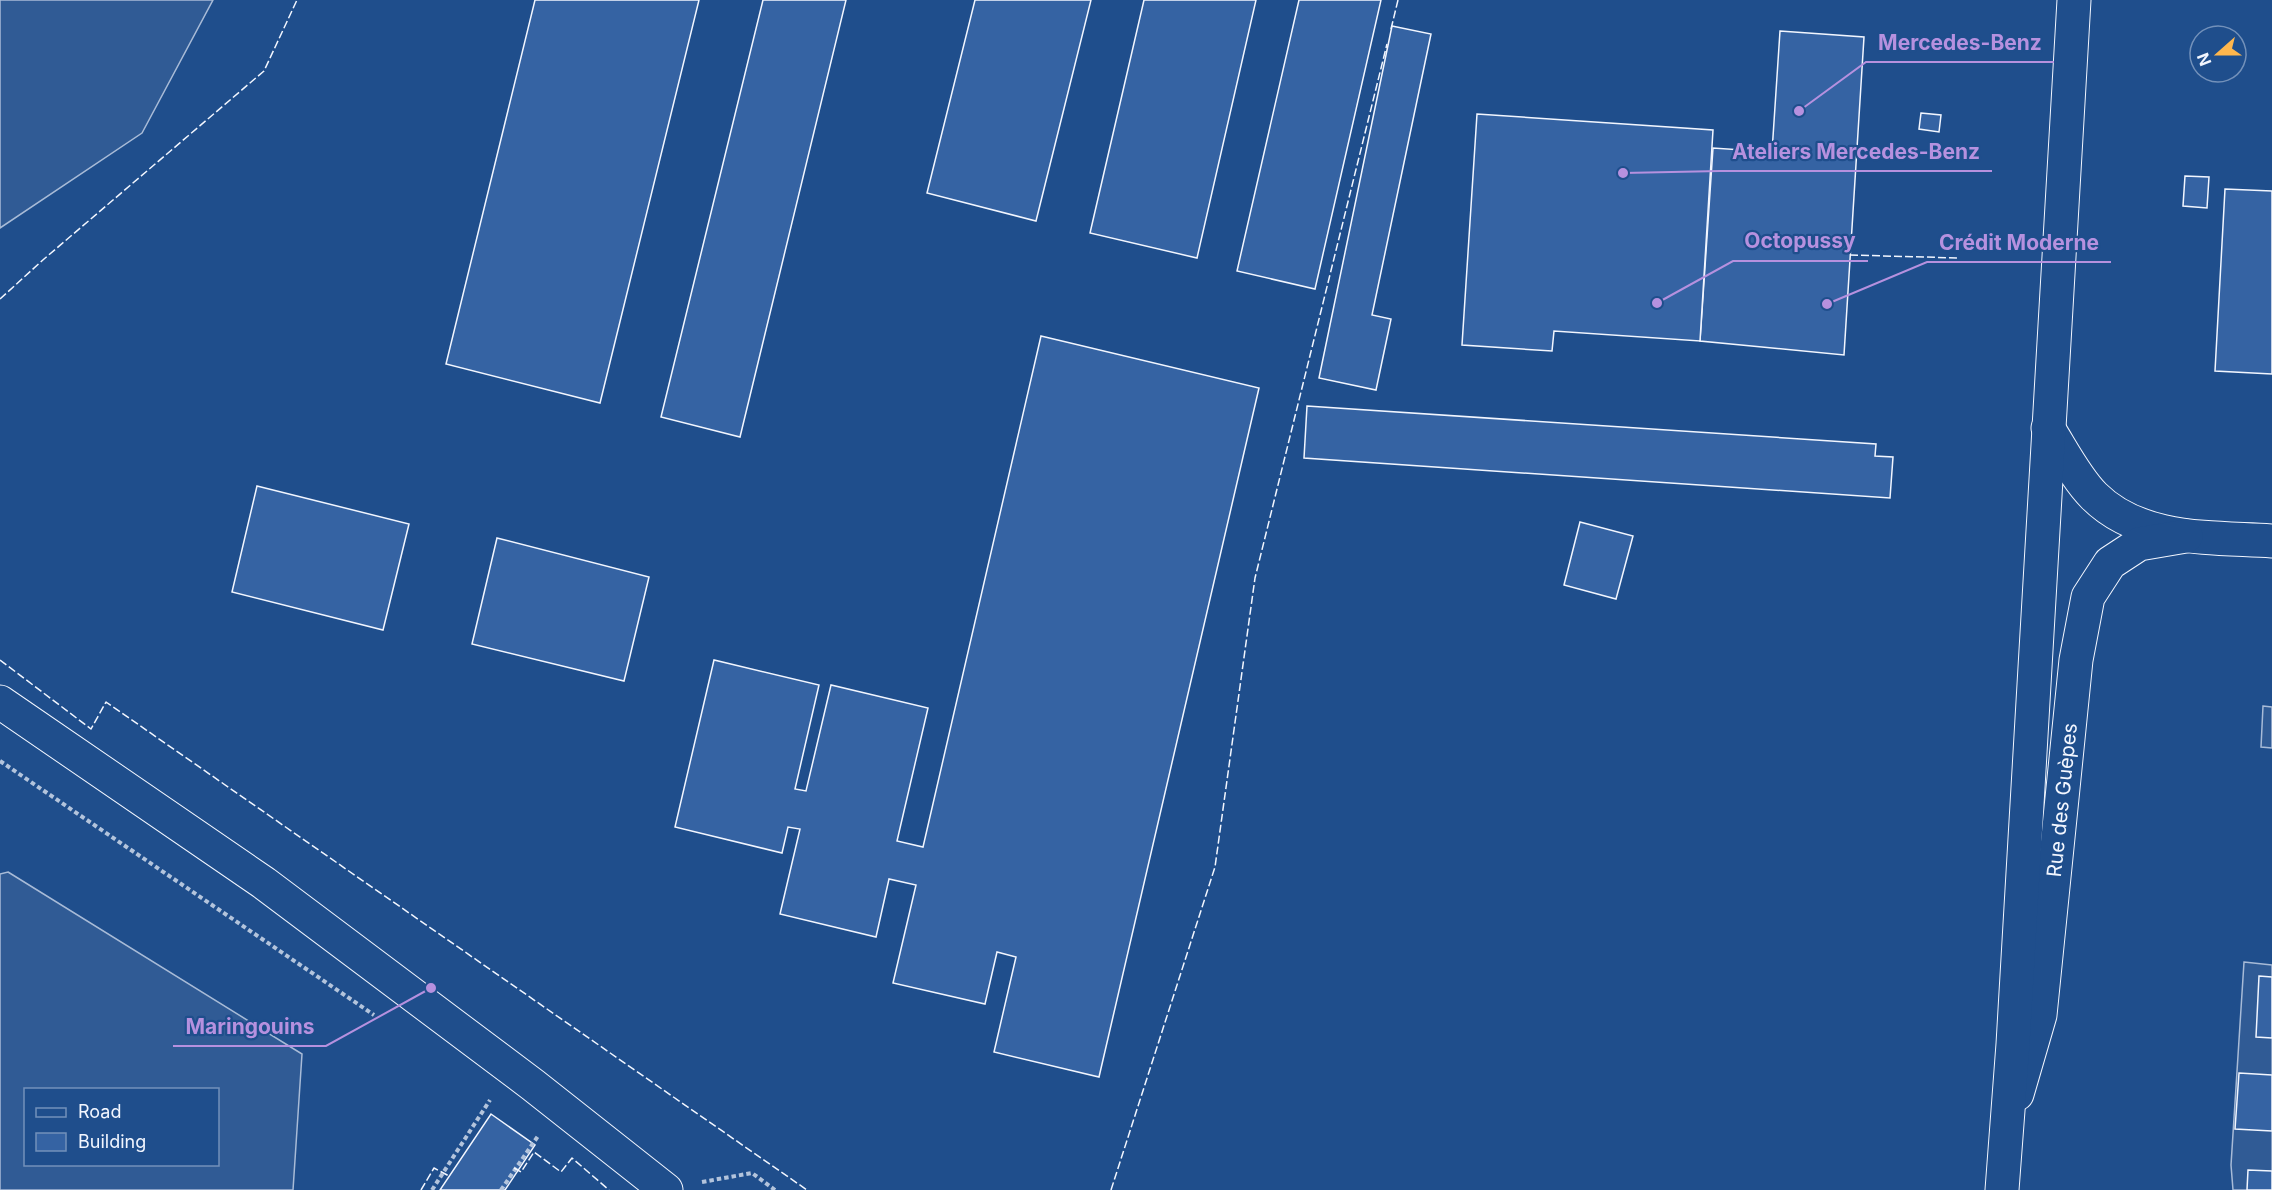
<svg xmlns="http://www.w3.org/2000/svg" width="2272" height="1190" font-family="Inter,sans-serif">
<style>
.built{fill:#305b95;stroke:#a8bbd7;stroke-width:1.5;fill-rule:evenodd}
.building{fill:#3563a3;stroke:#f2f6ff;stroke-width:1.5}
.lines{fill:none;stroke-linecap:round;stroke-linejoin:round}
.minor-casing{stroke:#f2f6ff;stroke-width:35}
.major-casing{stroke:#f2f6ff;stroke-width:35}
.path{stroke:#b3c4dc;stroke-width:4;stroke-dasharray:4.5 3;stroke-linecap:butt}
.minor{stroke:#1f4e8c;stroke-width:33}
.major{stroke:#1f4e8c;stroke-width:33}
.fence{stroke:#f2f6ff;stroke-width:1.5;stroke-dasharray:8 3;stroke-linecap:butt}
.labels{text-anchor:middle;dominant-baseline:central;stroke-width:4.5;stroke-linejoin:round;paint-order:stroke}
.street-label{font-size:20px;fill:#f2f6ff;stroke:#1f4e8c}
.leader{fill:none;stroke:#b691df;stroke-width:2}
.callout-dot{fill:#b691df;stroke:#1f4e8c;stroke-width:2}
.callout-label{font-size:21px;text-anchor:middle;font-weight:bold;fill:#b691df;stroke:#1f4e8c;stroke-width:4.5;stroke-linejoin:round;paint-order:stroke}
</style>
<rect width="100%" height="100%" fill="#1f4e8c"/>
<!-- built -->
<g class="built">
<path d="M 0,0 L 213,0 L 142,133 L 0,228 Z"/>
<path d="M 2263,706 L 2272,707 L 2272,748 L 2261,747 Z"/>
<path d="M 8,872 L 302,1054 L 293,1190 L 0,1190 L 0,874 ZM 26,1090 L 218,1090 L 218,1164 L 26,1164 Z"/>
<path d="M 2244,962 L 2272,965 L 2272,1190 L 2233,1190 L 2231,1165 Z"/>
</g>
<!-- building -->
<g class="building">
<path d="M 535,0 L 699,0 L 600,403 L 446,364 Z"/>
<path d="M 763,0 L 846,0 L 740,437 L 661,417 Z"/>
<path d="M 975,0 L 1091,0 L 1036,221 L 927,193 Z"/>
<path d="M 1144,0 L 1256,0 L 1197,258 L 1090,233 Z"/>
<path d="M 1299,0 L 1381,0 L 1315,289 L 1237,271 Z"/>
<path d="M 1392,26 L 1431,34 L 1372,315 L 1391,319 L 1376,390 L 1319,378 Z"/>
<path d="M 1780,31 L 1864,37 L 1844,355 L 1700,341 L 1713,148 L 1772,152 Z"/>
<path d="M 1921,113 L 1941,115 L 1939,132 L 1919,129 Z"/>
<path d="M 1477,114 L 1713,130 L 1700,341 L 1554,331 L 1552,351 L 1462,345 Z"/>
<path d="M 2185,176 L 2209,177 L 2207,208 L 2183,206 Z"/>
<path d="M 2225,189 L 2272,191 L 2272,374 L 2215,371 Z"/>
<path d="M 1041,336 L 1259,388 L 1099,1077 L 994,1052 L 1016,957 L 997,952 L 985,1004 L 893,983 L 916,885 L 889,879 L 876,937 L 780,914 L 800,829 L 788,827 L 782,853 L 675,827 L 714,660 L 819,685 L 795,789 L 806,791 L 831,685 L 928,708 L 897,841 L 923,847 Z"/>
<path d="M 1307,406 L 1876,444 L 1875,456 L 1893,457 L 1890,498 L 1304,458 Z"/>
<path d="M 257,486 L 409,524 L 383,630 L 232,592 Z"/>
<path d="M 1580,522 L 1633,536 L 1616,599 L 1564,585 Z"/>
<path d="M 497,538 L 649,577 L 624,681 L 472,644 Z"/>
<path d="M 2259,976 L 2272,977 L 2272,1038 L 2256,1037 Z"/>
<path d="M 2239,1073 L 2272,1075 L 2272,1131 L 2235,1129 Z"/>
<path d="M 491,1114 L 535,1145 L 505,1190 L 440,1190 Z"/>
<path d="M 2248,1170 L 2272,1171 L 2272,1190 L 2247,1190 Z"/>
</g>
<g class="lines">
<defs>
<g id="minor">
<path d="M 2048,428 C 2062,450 2076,478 2094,496 C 2140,542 2212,537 2272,541"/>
<path d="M 0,702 L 264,883 L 533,1085 L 666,1190"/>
<path d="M 2017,1094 L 2040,1015 L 2076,660 L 2088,597 L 2110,563 L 2139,544 L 2186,536"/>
</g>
<path id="major" d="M 2002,1190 L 2013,1044 L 2074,0"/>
</defs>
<!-- minor casing -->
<use href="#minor" class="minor-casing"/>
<!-- major casing -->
<use href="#major" class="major-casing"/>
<!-- path -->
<g class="path">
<path d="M 0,761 L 374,1015"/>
<path d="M 702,1182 L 752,1173 L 775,1190"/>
<path d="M 432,1190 L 490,1100"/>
<path d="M 501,1190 L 538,1136"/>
</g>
<!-- minor -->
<use href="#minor" class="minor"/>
<!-- major -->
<use href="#major" class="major"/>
<!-- fence -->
<g class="fence">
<path d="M 1391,29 L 1398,0"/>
<path d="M 1850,255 L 1959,258"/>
<path d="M 0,299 L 44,259 L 264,71 L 297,0"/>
<path d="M 0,660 L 91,729 L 106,702 L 807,1190"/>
<path d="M 514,1168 L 521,1172 L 534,1152 L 561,1172 L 572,1158 L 609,1190"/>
<path d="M 421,1190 L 434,1168 L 449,1176"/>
<path d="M 1111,1190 L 1215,867 L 1255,578 L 1387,44"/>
</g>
</g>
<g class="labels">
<!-- street labels -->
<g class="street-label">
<text transform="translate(2062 800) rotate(-84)">Rue des Guèpes</text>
</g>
</g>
<!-- callouts -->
<path class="leader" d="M1799 111L1866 62H2054M1623 173L1720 171H1992M1657 303L1733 261H1868M1827 304L1927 262H2111M431 988L326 1046H173"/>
<g class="callout-dot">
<circle cx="1799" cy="111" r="6"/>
<circle cx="1623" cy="173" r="6"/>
<circle cx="1657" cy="303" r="6"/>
<circle cx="1827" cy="304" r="6"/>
<circle cx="431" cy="988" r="6"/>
</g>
<g class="callout-label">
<text x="1960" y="50">Mercedes-Benz</text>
<text x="1856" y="159">Ateliers Mercedes-Benz</text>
<text x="1800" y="248">Octopussy</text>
<text x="2019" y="250">Crédit Moderne</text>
<text x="250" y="1034">Maringouins</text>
</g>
<!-- legend -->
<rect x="24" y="1088" width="195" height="78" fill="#1f4e8c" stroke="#7391ba" stroke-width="1.5"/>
<rect x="36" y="1108" width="30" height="9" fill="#1f4e8c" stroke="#7391ba" stroke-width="1.5"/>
<text x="78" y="1118" font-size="18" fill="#f2f6ff">Road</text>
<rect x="36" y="1133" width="30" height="18" fill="#3563a3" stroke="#7391ba" stroke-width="1.5"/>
<text x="78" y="1148" font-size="18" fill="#f2f6ff">Building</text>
<!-- north arrow -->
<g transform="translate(2218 54) rotate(249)"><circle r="28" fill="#1f4e8c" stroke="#7391ba" stroke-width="1.5"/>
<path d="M0-4.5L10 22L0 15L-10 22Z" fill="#ffb74d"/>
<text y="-9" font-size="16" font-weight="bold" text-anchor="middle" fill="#f2f6ff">N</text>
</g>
</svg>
